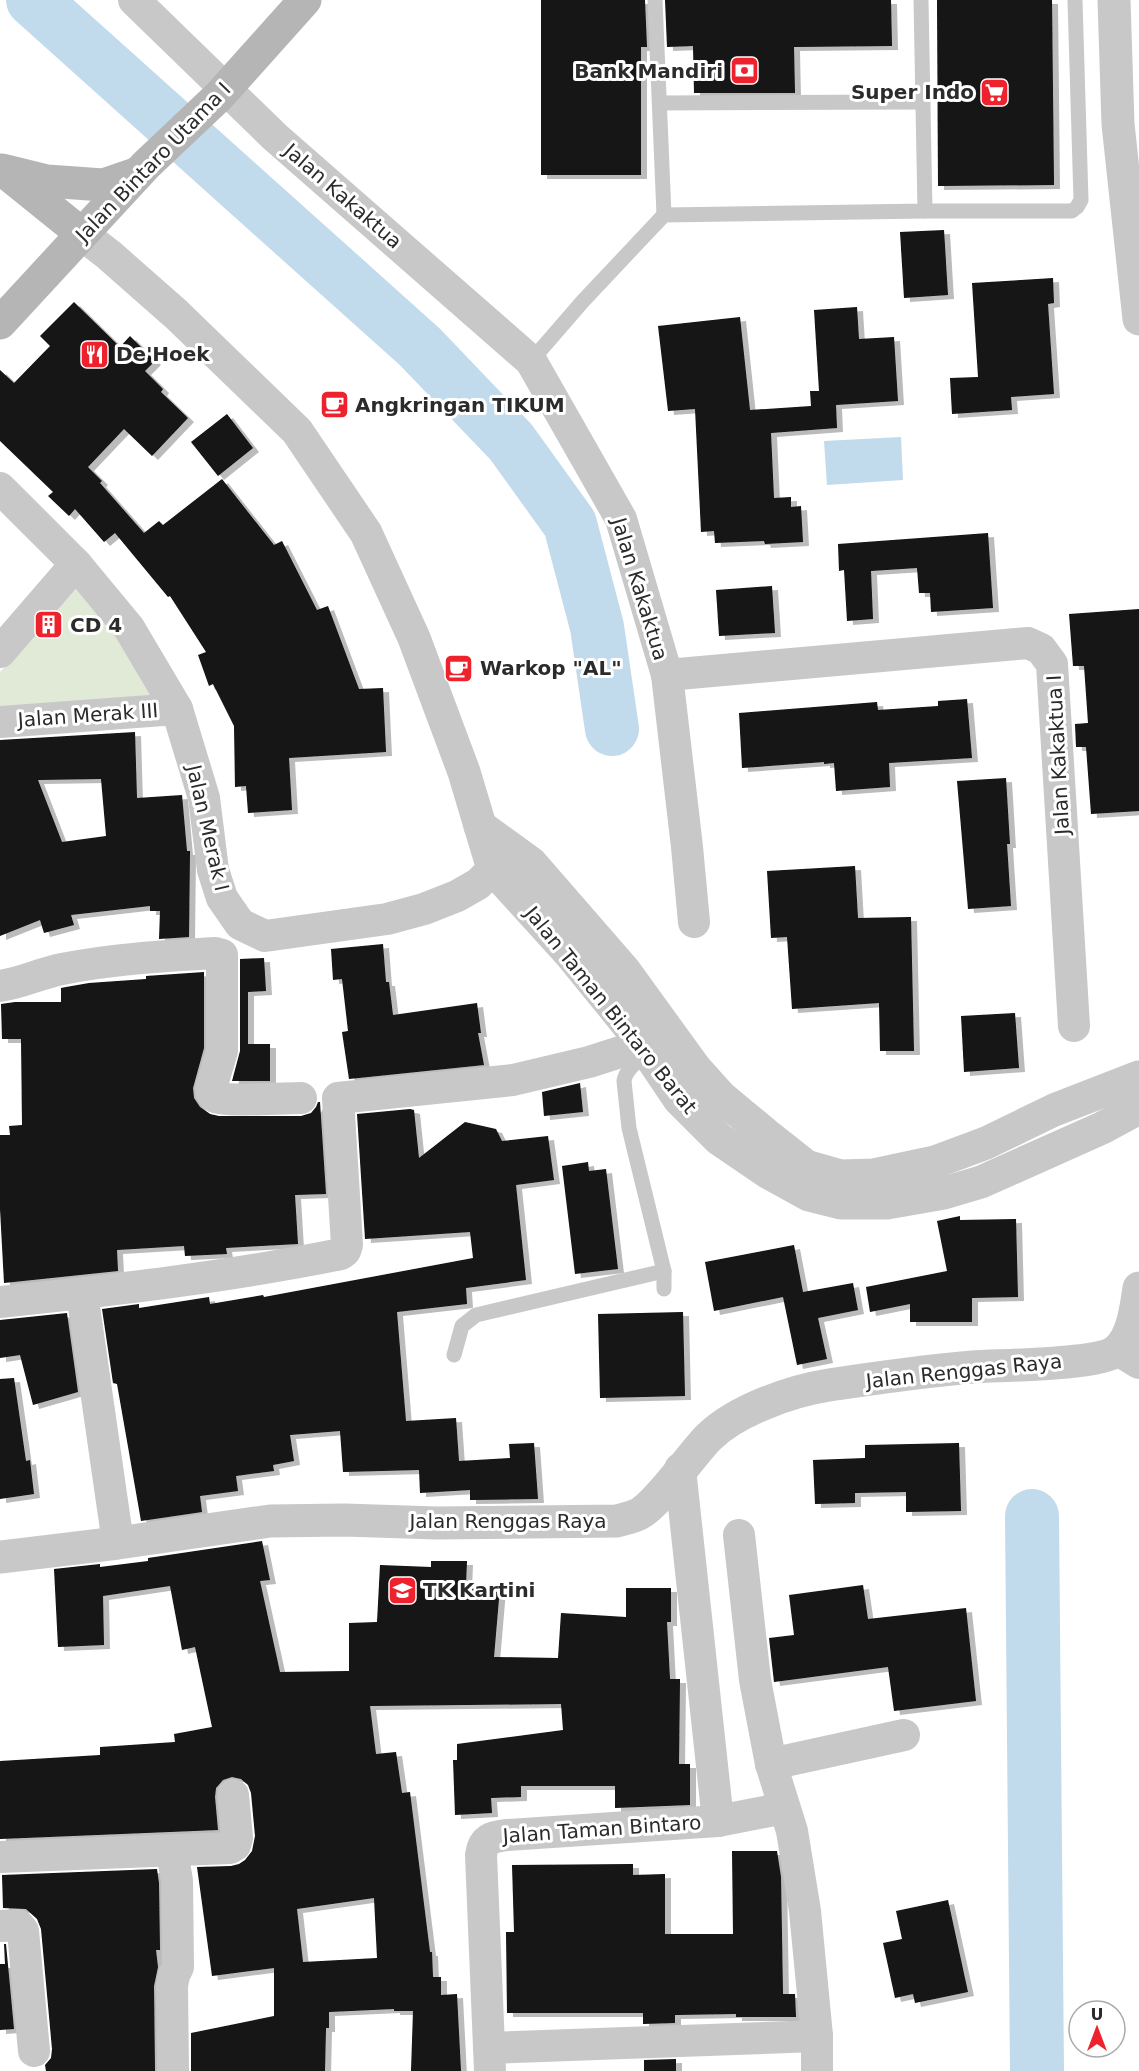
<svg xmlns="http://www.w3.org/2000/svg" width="1139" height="2071" font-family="'DejaVu Sans',sans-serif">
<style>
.green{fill:#e1ead7}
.water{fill:#c2dbec}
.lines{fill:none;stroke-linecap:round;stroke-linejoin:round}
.river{stroke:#c2dbec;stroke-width:54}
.building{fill:#121212;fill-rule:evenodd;filter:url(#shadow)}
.service{stroke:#c8c8c8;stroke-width:15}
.minor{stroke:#c8c8c8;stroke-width:32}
.tertiary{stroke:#c8c8c8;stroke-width:33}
.secondary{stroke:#b5b5b5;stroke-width:33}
.labels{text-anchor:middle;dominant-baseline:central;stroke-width:6;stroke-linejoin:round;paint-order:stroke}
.poi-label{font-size:20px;font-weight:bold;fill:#2b2b2b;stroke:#fff;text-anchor:start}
.street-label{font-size:20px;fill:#2b2b2b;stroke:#fff}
</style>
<defs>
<filter id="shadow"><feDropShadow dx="6" dy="4" stdDeviation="0" flood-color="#0004"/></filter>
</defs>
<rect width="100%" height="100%" fill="#fff"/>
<!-- green -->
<path class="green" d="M 81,582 L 157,696 L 0,707 L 0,672 Z"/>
<!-- water -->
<path class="water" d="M 901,437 L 903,480 L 827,485 L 824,441 Z"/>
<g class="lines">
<!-- river -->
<g class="river">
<path d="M 33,0 L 420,347 L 511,442 L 570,524 L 597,627 L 612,729"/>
<path d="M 1032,1516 L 1037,2071"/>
</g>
</g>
<!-- building -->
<g class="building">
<path d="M 541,0 L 645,0 L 647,47 L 641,47 L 641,175 L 541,175 Z"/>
<path d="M 665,0 L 891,0 L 892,46 L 794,47 L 795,93 L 694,93 L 693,46 L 667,47 Z"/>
<path d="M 937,0 L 1052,0 L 1054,185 L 938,186 Z"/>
<path d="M 944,230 L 948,295 L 904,298 L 900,232 Z"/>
<path d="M 1053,278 L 1054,303 L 1048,304 L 1054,394 L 1011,397 L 1012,410 L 952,414 L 950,378 L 978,377 L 972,283 Z"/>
<path d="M 74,302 L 120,347 L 130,336 L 155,361 L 145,371 L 163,389 L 161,392 L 188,418 L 152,456 L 124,429 L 88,467 L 102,481 L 100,483 L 144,533 L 159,521 L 163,525 L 222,479 L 274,545 L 282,541 L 317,610 L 328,606 L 359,689 L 383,688 L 386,752 L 289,758 L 292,810 L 248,813 L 246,786 L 235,787 L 234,726 L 213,684 L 209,686 L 198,655 L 206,652 L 170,596 L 168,597 L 115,533 L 104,542 L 75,509 L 69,516 L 48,496 L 53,492 L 0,441 L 0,370 L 14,383 L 50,346 L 40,336 Z"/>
<path d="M 857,307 L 859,339 L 894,337 L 898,401 L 836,405 L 837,428 L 771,433 L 774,498 L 791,497 L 791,507 L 801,506 L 803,542 L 765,544 L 764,541 L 715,543 L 714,531 L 701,532 L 695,409 L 668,411 L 658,326 L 740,317 L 750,410 L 811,406 L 810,391 L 819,391 L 814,310 Z"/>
<path d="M 227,414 L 253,448 L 218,476 L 191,442 Z"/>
<path d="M 988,533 L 993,608 L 931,612 L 930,593 L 919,593 L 917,568 L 871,571 L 873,619 L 847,621 L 844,570 L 839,571 L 838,544 Z"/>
<path d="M 772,586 L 775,633 L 719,636 L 716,590 Z"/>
<path d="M 1139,609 L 1139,811 L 1091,814 L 1086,747 L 1076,747 L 1075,724 L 1088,723 L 1084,666 L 1073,666 L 1069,614 Z"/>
<path d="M 967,699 L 972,758 L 889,763 L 890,787 L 836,791 L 834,763 L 824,764 L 824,762 L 742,768 L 739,713 L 877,702 L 878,710 L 938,706 L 938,701 Z"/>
<path d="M 135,732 L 137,798 L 182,795 L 187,851 L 190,851 L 189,937 L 159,939 L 160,911 L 150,911 L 150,906 L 71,915 L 74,925 L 44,933 L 40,920 L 0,936 L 0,740 ZM 101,779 L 106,836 L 62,842 L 38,780 Z"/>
<path d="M 1006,778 L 1010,844 L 1007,844 L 1011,906 L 968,909 L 957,781 Z"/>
<path d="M 855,866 L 858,918 L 911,917 L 914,1051 L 880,1051 L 879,1003 L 792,1009 L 787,937 L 771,938 L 767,871 Z"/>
<path d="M 383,944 L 386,982 L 389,982 L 393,1015 L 477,1003 L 481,1033 L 478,1033 L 484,1065 L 349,1079 L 342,1032 L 348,1031 L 342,979 L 333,980 L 331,949 Z"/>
<path d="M 264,958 L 266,991 L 248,992 L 248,1044 L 270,1044 L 270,1081 L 232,1081 L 240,1051 L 240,959 Z"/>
<path d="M 204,972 L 204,1048 L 193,1088 L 194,1098 L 200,1107 L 210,1114 L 219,1116 L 301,1116 L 311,1113 L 316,1107 L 318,1102 L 320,1102 L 326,1194 L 295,1195 L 298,1244 L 226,1248 L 227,1254 L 185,1256 L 184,1246 L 117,1250 L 118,1271 L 4,1283 L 0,1209 L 0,1135 L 10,1135 L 9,1126 L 22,1125 L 21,1039 L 2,1039 L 1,1004 L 15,1002 L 61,1002 L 61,988 L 66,987 L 89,983 L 146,979 L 146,976 Z"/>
<path d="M 1015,1013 L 1019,1068 L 964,1072 L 961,1016 Z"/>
<path d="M 580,1083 L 583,1112 L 544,1116 L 542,1092 Z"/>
<path d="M 410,1109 L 414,1110 L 419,1158 L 465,1122 L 496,1129 L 502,1141 L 548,1136 L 554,1180 L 516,1185 L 526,1280 L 466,1288 L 467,1304 L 397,1312 L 406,1421 L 456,1418 L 459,1461 L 510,1458 L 509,1444 L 534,1443 L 538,1499 L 470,1500 L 470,1490 L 420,1493 L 419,1470 L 343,1472 L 340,1431 L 290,1435 L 294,1461 L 273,1465 L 274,1471 L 236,1476 L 238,1491 L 200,1496 L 202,1512 L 141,1521 L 117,1384 L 113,1383 L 102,1309 L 139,1304 L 139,1308 L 209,1297 L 210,1304 L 263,1295 L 264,1297 L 473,1258 L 470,1232 L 365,1239 L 357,1114 Z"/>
<path d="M 588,1162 L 589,1171 L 606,1169 L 618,1269 L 575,1274 L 562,1166 Z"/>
<path d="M 960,1216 L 960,1220 L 1016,1219 L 1018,1297 L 972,1298 L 972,1322 L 910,1322 L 910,1304 L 870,1312 L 866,1287 L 947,1271 L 937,1221 Z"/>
<path d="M 794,1245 L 803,1292 L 853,1283 L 858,1310 L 818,1318 L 827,1359 L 797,1365 L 783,1297 L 714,1311 L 705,1262 Z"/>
<path d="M 683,1312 L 685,1396 L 600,1398 L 598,1314 Z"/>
<path d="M 67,1313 L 78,1392 L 33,1405 L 20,1355 L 0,1358 L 0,1320 Z"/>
<path d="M 14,1378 L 26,1461 L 30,1460 L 34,1494 L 0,1499 L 0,1379 Z"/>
<path d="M 959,1443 L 961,1511 L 906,1512 L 906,1492 L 855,1493 L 855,1503 L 815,1504 L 813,1460 L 865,1458 L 865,1445 Z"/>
<path d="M 262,1541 L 270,1580 L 260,1581 L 280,1672 L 349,1671 L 349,1623 L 377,1622 L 380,1565 L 431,1567 L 431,1561 L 467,1561 L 466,1584 L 500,1587 L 494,1657 L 558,1658 L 561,1613 L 626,1617 L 626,1588 L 671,1588 L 671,1622 L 667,1622 L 670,1679 L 680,1679 L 679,1764 L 690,1764 L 690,1805 L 615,1808 L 615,1786 L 521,1786 L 521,1797 L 491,1798 L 492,1813 L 455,1815 L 453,1760 L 457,1760 L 457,1744 L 563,1730 L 561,1704 L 370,1706 L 376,1754 L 396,1752 L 402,1793 L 410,1792 L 430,1952 L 432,1952 L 433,1977 L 441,1977 L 441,1995 L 457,1994 L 461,2071 L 411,2071 L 413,2011 L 394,2011 L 394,2009 L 329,2012 L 329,2028 L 326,2028 L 325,2071 L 191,2071 L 191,2033 L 274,2016 L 274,1968 L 212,1976 L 197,1867 L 231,1866 L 239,1864 L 245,1860 L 252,1851 L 255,1836 L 251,1793 L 248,1785 L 241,1779 L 232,1777 L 223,1780 L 216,1788 L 215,1797 L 218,1830 L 0,1839 L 0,1761 L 100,1755 L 100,1747 L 175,1742 L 174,1734 L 212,1727 L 195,1647 L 182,1650 L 170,1586 L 103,1596 L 104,1645 L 58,1647 L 54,1569 L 100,1564 L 100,1567 L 148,1561 L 148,1558 ZM 374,1898 L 377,1958 L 303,1962 L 297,1909 Z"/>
<path d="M 863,1585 L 868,1619 L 966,1608 L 976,1701 L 894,1711 L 888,1667 L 774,1682 L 769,1638 L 794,1635 L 789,1595 Z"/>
<path d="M 732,1851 L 777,1851 L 781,1877 L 783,1994 L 795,1994 L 796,2017 L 736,2017 L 736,2014 L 675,2015 L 675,2023 L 643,2024 L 643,2013 L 507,2013 L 506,1932 L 514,1932 L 512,1865 L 633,1864 L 633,1875 L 665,1874 L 665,1934 L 733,1934 Z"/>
<path d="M 157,1869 L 159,1883 L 160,1950 L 156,1950 L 158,1967 L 154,1986 L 155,2071 L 46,2071 L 45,2065 L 51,2058 L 52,2049 L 41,1929 L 37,1919 L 26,1909 L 3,1908 L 2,1875 Z"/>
<path d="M 948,1900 L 968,1992 L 915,2003 L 913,1994 L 895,1998 L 883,1943 L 902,1939 L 896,1911 Z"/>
<path d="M 4,1944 L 6,1944 L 14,2029 L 0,2030 L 0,1964 L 5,1964 Z"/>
<path d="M 676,2059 L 676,2071 L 644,2071 L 644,2060 Z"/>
</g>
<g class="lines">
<!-- service -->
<g class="service">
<path d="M 655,0 L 664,215"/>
<path d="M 660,103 L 923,102"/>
<path d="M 925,211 L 1072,211 L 1077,207 L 1081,200 L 1075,0"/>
<path d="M 531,361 L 583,301 L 664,215 L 925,211 L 921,0"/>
<path d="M 648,1053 C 639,1061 626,1068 624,1081 L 629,1128 L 664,1271 L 664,1289"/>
<path d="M 454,1355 L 462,1326 L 476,1315 L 664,1271"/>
</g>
<!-- minor -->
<g class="minor">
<path d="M 134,0 L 275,137 L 531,361 L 621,519 L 667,675 L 687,847 L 694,922"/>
<path d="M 0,488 L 76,564 L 129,628 L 177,709 L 204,798 L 213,870 L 222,898 L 240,924 L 265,936 L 387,919 L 424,909 L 457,896 L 478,884 L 493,869"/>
<path d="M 0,652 L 76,564"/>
<path d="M 667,675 L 1028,643 L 1041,649 L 1052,664 L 1074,1026"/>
<path d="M 0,722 L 177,709"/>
<path d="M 0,986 C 22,983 41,973 62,969 C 113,959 163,956 215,953 L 222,955 L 222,1051 L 211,1088 C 211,1092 211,1094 215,1097 C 223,1102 287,1098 301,1098"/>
<path d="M 82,1293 L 118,1543"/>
<path d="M 0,1302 C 114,1290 228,1277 341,1254 L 345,1251 L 347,1245 L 338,1098 L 513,1080 L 589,1062 L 642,1045"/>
<path d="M 1118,1350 L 1139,1363"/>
<path d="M 680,1469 L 718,1821"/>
<path d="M 739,1535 L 755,1680 L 771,1764 L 792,1831 L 805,1911 L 817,2036 L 817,2071"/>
<path d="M 771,1764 L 904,1735"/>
<path d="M 172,1851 L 177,1881 L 178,1967 L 174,1975 L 172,1986 L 173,2071"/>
<path d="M 0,1857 L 230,1848 L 235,1845 L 237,1838 L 233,1795"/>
<path d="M 0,1926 L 18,1925 L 23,1931 L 34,2051"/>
<path d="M 489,2048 L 817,2036"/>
<path d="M 490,2071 L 481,1855 C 483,1839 491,1837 507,1835 L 718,1821 L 784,1808"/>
</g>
<!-- tertiary -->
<g class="tertiary">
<path d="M 1114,0 L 1118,124 L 1139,319"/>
<path d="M 82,234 L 109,255 L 176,314 L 297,431 L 366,533 L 414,638 L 464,772 L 493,869 L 571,955 L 602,993 L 636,1035 L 679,1099 L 719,1139 L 769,1173 L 809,1195 L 841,1203 L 887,1203 L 944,1193 L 981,1182 L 1102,1128 L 1139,1108"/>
<path d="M 480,826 L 531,863 L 624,970 L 695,1068 L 721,1097 L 768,1136 L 806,1166 L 841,1176 L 874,1175 L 935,1162 L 986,1143 L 1054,1110 L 1139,1077"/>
<path d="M 0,1557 L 118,1543 L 270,1521 L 344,1520 L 437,1523 L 617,1521 C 624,1519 633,1517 639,1514 C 660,1502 690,1456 709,1437 C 737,1410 791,1391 829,1385 C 876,1378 925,1371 973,1367 C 1001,1365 1098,1365 1116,1351 C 1133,1338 1136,1307 1139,1288"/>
</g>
<!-- secondary -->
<g class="secondary">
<path d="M 2,170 L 47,181 L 103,185 L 138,173"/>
<path d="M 9,175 L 82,234"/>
<path d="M 0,323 L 146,165 L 219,96 L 305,0"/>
</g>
</g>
<!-- icons -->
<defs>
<symbol id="bank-square" viewBox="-11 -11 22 22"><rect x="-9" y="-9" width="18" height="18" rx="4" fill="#ed222d" stroke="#fff"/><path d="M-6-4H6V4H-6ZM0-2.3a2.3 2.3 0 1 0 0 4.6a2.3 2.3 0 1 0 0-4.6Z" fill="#fff"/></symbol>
<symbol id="supermarket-square" viewBox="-11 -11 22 22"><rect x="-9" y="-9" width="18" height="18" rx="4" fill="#ed222d" stroke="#fff"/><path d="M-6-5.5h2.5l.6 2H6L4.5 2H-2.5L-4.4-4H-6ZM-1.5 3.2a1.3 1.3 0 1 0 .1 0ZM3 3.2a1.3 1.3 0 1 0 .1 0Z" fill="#fff"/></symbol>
<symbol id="restaurant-square" viewBox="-11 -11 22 22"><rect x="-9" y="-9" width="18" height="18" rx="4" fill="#ed222d" stroke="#fff"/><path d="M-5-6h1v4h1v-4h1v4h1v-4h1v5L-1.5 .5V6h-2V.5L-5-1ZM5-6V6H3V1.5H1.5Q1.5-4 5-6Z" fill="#fff"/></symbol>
<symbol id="cafe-square" viewBox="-11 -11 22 22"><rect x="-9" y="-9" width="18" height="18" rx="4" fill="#ed222d" stroke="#fff"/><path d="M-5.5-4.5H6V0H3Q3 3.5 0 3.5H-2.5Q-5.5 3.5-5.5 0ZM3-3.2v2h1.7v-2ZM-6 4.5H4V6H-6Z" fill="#fff"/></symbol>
<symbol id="building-square" viewBox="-11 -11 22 22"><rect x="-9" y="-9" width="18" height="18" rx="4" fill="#ed222d" stroke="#fff"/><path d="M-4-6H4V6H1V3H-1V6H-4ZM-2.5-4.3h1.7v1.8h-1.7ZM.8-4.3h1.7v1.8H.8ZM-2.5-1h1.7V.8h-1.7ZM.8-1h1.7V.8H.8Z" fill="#fff"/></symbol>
<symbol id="school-square" viewBox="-11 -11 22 22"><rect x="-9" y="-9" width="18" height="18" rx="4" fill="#ed222d" stroke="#fff"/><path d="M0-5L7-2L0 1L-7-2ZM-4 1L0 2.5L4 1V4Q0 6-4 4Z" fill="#fff"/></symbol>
</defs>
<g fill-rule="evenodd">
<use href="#bank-square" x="728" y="54" width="33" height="33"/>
<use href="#supermarket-square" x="978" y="76" width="33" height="33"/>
<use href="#restaurant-square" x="78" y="338" width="33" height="33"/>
<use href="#cafe-square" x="318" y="388" width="33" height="33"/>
<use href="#building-square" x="32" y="608" width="33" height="33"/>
<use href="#cafe-square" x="442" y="652" width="33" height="33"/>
<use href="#school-square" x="386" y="1574" width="33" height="33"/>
</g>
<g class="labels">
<!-- poi labels -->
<g class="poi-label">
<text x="723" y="71" text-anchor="end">Bank Mandiri</text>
<text x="974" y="92" text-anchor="end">Super Indo</text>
<text x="116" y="354">De'Hoek</text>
<text x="355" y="405">Angkringan TIKUM</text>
<text x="70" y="625">CD 4</text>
<text x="480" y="668">Warkop "AL"</text>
<text x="423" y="1590">TK Kartini</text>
</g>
<!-- street labels -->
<g class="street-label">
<text transform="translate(153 162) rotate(-46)">Jalan Bintaro Utama I</text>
<text transform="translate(343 196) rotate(41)">Jalan Kakaktua</text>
<text transform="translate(640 589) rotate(73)">Jalan Kakaktua</text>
<text transform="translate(88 715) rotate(-4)">Jalan Merak III</text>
<text transform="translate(1058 755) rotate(-93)">Jalan Kakaktua I</text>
<text transform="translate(208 828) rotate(77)">Jalan Merak I</text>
<text transform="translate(611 1010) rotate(51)">Jalan Taman Bintaro Barat</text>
<text transform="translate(964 1371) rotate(-6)">Jalan Renggas Raya</text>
<text x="508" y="1521">Jalan Renggas Raya</text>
<text transform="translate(602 1829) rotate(-4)">Jalan Taman Bintaro</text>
</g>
</g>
<!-- north arrow -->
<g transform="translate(1097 2029)"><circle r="28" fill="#ffffff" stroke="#aaaaaa" stroke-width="1.5"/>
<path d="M0-4.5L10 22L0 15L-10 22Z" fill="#ed222d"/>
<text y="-9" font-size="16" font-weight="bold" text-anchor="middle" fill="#2b2b2b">U</text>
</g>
</svg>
